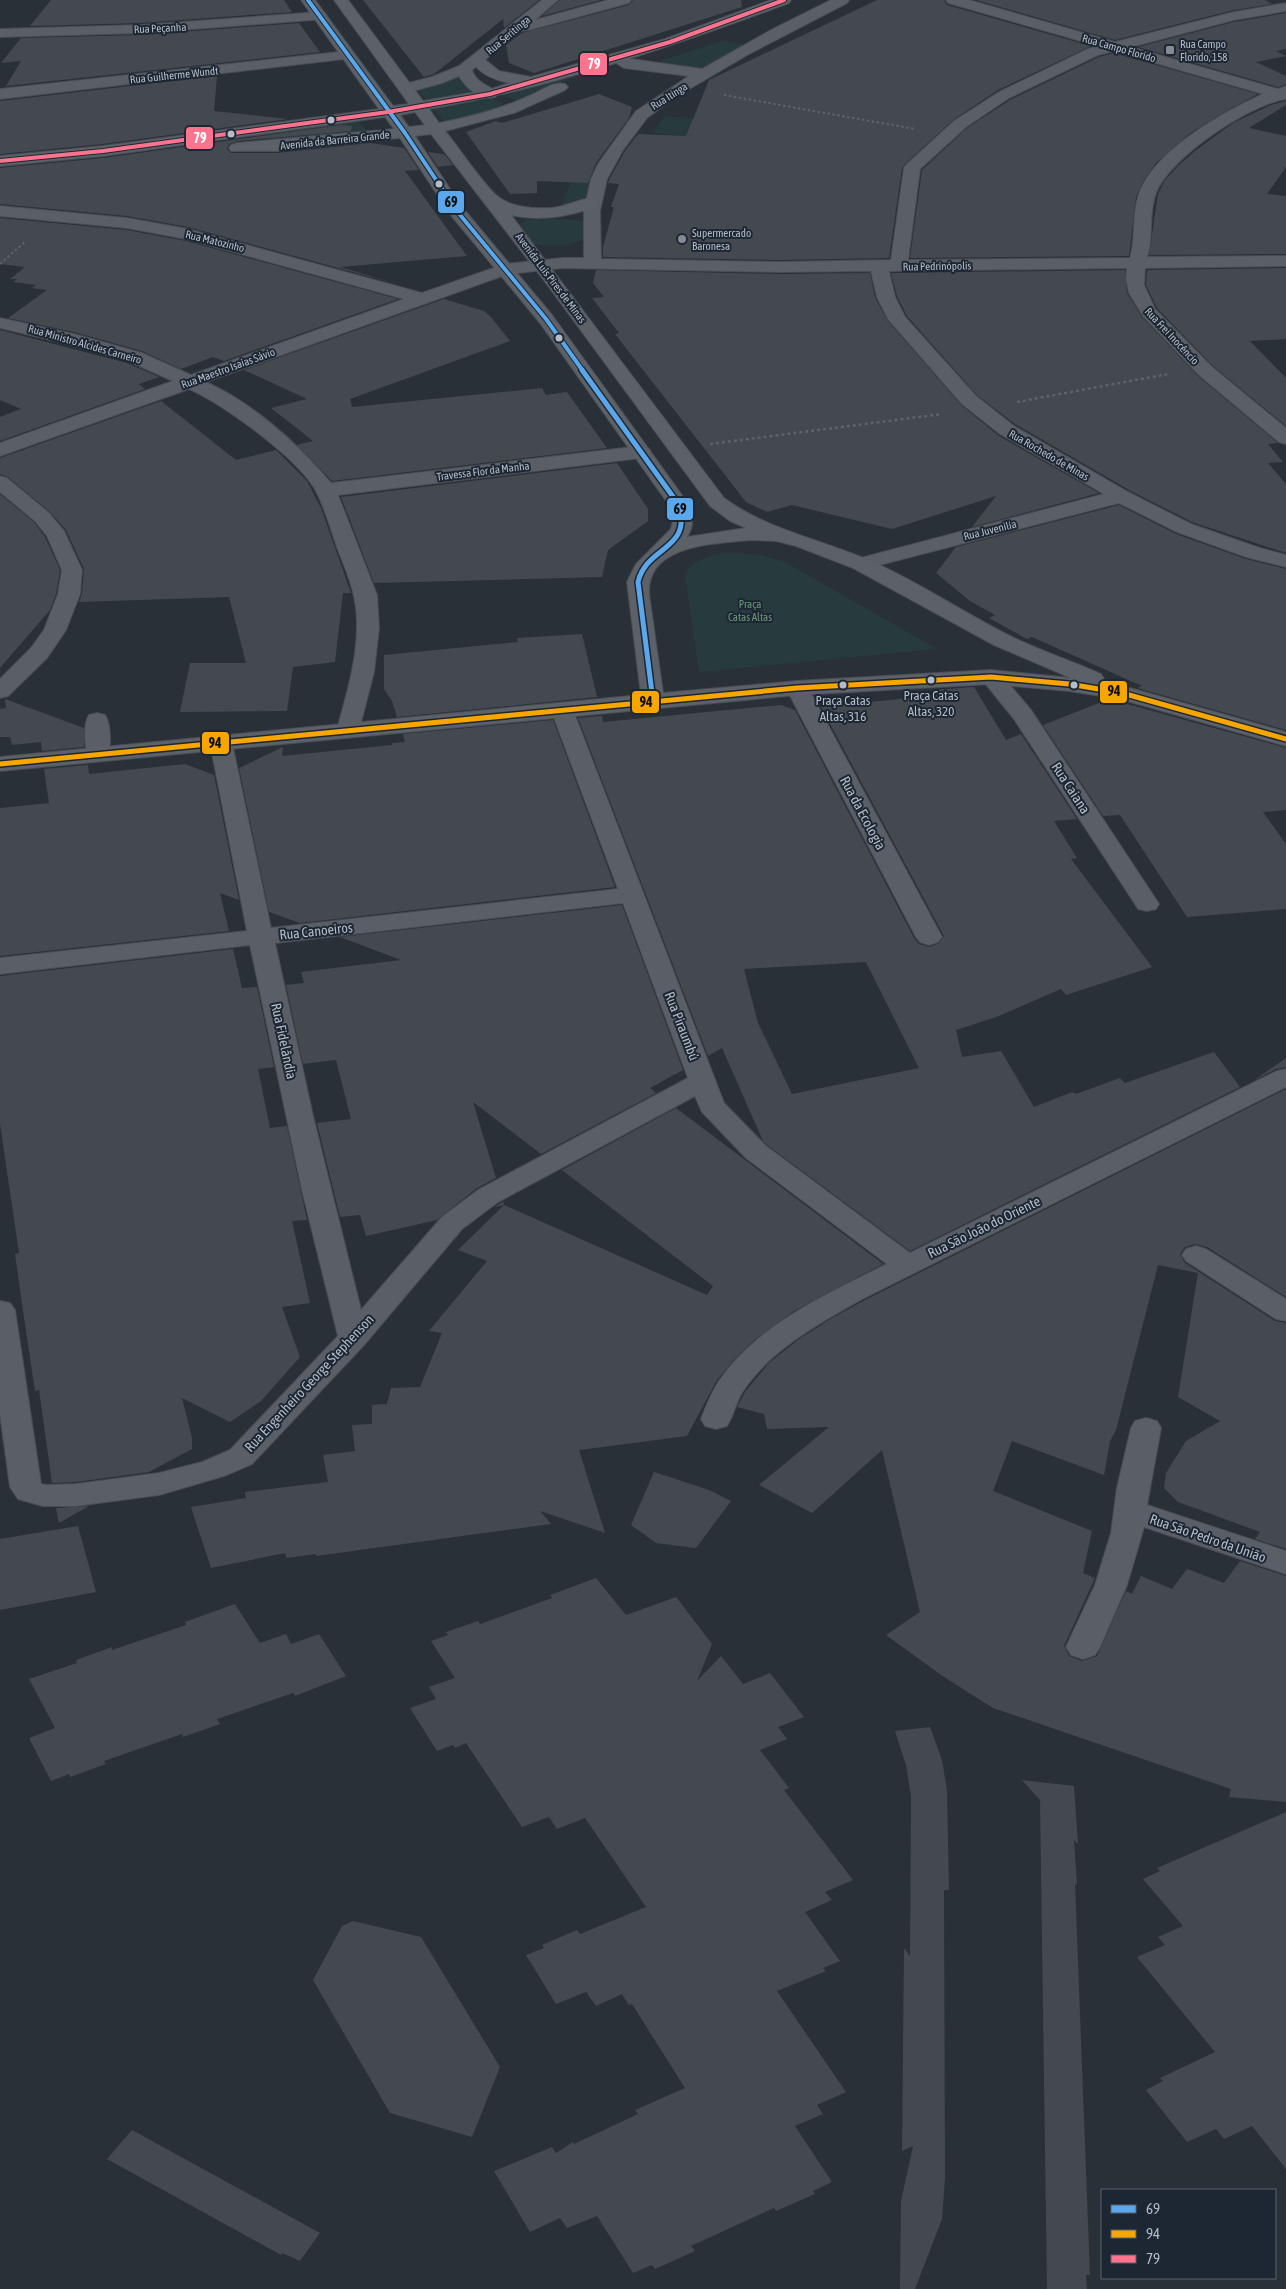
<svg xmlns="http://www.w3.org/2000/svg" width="1286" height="2289" font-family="'Asap Condensed',sans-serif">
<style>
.green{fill:#273a3e}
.building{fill:#444950;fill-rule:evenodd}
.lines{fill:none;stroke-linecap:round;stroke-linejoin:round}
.minor-casing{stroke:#484c53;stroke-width:2}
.major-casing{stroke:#484c55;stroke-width:2}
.path-far1{stroke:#5d636a;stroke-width:2;stroke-dasharray:2.5 2.5;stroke-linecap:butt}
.path{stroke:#5d636a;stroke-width:2.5;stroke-dasharray:3 3;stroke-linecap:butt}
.minor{fill:#5a5e66;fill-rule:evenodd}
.major{fill:#5c6168;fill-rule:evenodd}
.bus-1-far1-casing{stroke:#1d2633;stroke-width:6}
.bus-1-casing{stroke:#1d2633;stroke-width:8}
.bus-2-casing{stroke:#1d2633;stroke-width:8}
.bus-3-casing{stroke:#1d2633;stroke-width:6}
.bus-1-far1{stroke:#5aa8eb;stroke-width:4}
.bus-1{stroke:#5aa8eb;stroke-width:5}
.bus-2{stroke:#f7a600;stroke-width:5}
.bus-3{stroke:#fc738d;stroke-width:4}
.poi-dot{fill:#848b96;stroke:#1d2633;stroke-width:2}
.bus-dot{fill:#b4bcc9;stroke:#1d2633;stroke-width:2}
.labels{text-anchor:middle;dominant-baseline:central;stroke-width:4;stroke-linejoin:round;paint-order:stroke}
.far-street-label{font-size:11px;fill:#b4bcc9;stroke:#1d2633}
.far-poi-label{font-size:11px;fill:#b4bcc9;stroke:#1d2633;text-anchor:start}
.far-park-label{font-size:11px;fill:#6b9a76;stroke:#1d2633}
.bus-label{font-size:13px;fill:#b4bcc9;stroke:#1d2633}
.street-label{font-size:14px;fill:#b4bcc9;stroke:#1d2633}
.line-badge{stroke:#1d2633;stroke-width:2}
.badge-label{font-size:14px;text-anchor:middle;font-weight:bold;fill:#fff}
.pale-badge-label{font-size:14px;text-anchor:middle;font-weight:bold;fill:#111}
</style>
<rect width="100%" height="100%" fill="#2a3038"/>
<!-- green -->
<g class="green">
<path d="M 722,41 L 747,45 L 686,81 L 660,61 Z"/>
<path d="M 461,74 L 466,86 L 478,94 L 429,103 L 415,88 Z"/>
<path d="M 567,79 L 545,92 L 516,105 L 516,100 L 500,95 Z"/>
<path d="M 487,97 L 503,103 L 493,113 L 446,123 L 431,107 Z"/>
<path d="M 665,116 L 703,119 L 686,136 L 652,133 Z"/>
<path d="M 355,118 L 370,135 L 282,144 L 268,138 L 267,135 L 273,131 Z"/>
<path d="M 574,179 L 594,181 L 587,202 L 562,209 L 565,194 Z"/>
<path d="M 543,218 L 584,221 L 590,237 C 569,246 554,248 532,244 L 517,225 L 528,220 Z"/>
<path d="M 733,553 L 762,555 L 783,561 L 937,649 L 699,672 L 685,574 C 694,557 716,554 733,553 Z"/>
</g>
<!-- building -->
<g class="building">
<path d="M 51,0 L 284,0 L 292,12 L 141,23 L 30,26 Z"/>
<path d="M 363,0 L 539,0 L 504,28 L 503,19 L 434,74 L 424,77 Z"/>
<path d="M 560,0 L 601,0 L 542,16 Z"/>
<path d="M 633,0 L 741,0 L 742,7 L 534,73 L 509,63 L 506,45 L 522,33 L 629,5 Z"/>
<path d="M 877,0 L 944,0 L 947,5 L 1091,46 L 998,90 L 953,120 L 905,164 L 902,168 L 889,258 L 780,260 L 603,257 L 603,247 L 614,207 L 611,207 L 619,184 L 608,183 L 609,180 L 625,151 L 638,134 L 686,136 L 709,80 Z"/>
<path d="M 976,0 L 1265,0 L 1272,4 L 1234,10 L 1115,40 Z"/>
<path d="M 1286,13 L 1286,49 L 1276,51 L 1286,56 L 1256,62 L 1286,76 L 1286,84 L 1278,87 L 1138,47 L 1234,22 Z"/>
<path d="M 299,23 L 320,52 L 6,86 L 21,61 L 1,63 L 21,38 L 141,35 Z"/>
<path d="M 1114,53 L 1258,94 L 1228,110 L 1189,134 L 1156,163 L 1144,180 L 1136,197 L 1129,256 L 910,258 L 922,170 L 967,128 L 1010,100 L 1099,57 Z"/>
<path d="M 217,76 L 214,111 L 288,119 L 103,144 L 0,154 L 0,101 Z"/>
<path d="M 599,94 L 632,107 L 629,118 L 596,163 L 588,183 L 537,181 L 537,193 L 510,194 L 466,132 L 496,121 L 502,123 Z"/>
<path d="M 1286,101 L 1286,105 L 1249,128 L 1286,136 L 1286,167 L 1267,194 L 1286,196 L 1286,254 L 1149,255 L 1158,194 L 1165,180 L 1178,166 L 1195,151 L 1233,123 L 1271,105 Z"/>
<path d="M 341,125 L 352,126 L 351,131 L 237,141 L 229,144 L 227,149 L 231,153 L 277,153 L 370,143 L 404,148 L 419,170 L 405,171 L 467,256 L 340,267 L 397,284 L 188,227 L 127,216 L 0,204 L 0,168 L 103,158 Z"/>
<path d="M 428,152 L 444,154 L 453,165 L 438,167 Z"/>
<path d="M 0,218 L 127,230 L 186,241 L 398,299 L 224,361 L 213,357 L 181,369 L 142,351 L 74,332 L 8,318 L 47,290 L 32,288 L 36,285 L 13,282 L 17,279 L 10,279 L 25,267 L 0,264 Z"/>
<path d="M 1286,268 L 1286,339 L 1250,341 L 1286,378 L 1286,426 L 1213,366 L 1157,308 L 1146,285 L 1147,270 Z"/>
<path d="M 596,270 L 780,274 L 870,273 L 875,297 L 887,320 L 961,405 L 999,436 L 1099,493 L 972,527 L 996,496 L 892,529 L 792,505 L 767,512 L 746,502 L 615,334 L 619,333 L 592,298 L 604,297 L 593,283 Z"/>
<path d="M 1125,270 L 1127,293 L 1142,317 L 1198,376 L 1278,443 L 1268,444 L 1283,462 L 1268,463 L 1286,484 L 1286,553 L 1192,522 L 1129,490 L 1015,424 L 977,395 L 907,316 L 897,296 L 891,273 Z"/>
<path d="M 444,299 L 484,311 L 491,317 L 510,341 L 350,399 L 352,407 L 542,388 L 546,395 L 567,392 L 607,448 L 332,481 L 297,445 L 313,441 L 271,408 L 307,399 L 244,370 Z"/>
<path d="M 0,330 L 127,363 L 159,377 L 139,384 L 145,389 L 0,441 L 0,417 L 21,409 L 0,400 Z"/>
<path d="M 161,401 L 236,460 L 276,450 L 307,481 L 321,508 L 351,593 L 343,593 L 335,662 L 293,667 L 287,711 L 180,712 L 190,663 L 246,663 L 229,597 L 79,602 L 82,594 L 84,569 L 66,530 L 50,512 L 8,477 L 0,474 L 0,458 Z"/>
<path d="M 617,463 L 648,509 L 648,521 L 608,550 L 602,577 L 374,583 L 341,497 Z"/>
<path d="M 0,494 L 34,522 L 45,537 L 60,570 L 56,594 L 50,610 L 0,668 Z"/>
<path d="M 1119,505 L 1176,534 L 1246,559 L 1286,569 L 1286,730 L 1137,688 L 1142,686 L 1032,637 L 1027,639 L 989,618 L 995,615 L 970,601 L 936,573 L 956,547 Z"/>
<path d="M 582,634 L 597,697 L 397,717 L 392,701 L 384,689 L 384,655 L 518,642 L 517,638 Z"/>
<path d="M 974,687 L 1006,740 L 1021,734 L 1077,819 L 1054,821 L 1077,858 L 1071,859 L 1152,967 L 1066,995 L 1061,989 L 999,1016 L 956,1030 L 962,1057 L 1001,1051 L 1034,1107 L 1072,1092 L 1076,1094 L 1120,1078 L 1125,1083 L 1214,1052 L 1240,1087 L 910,1251 L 767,1145 L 763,1141 L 722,1048 L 708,1056 L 578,718 L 602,716 L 603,722 L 781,705 L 795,710 L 914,938 L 919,944 L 930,947 L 939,943 L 944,936 L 821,707 L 938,695 L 935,690 ZM 866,962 L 919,1068 L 792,1094 L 758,1023 L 744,969 Z"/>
<path d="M 5,699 L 84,728 L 84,747 L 42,751 L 41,742 L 12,745 L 10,737 L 0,737 L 0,709 L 6,708 Z"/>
<path d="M 1109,699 L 1286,748 L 1286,810 L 1263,812 L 1286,844 L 1286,909 L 1187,917 L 1120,815 L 1103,816 L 1043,725 Z"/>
<path d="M 553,720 L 615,887 L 300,923 L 269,912 L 239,768 L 283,747 L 282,756 L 392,745 L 392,743 L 405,742 L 403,734 Z"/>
<path d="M 185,764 L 214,775 L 239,900 L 220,893 L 229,931 L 0,956 L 0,808 L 49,803 L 44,769 L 88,765 L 89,774 Z"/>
<path d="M 622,905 L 683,1070 L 650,1088 L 656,1093 L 541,1154 L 473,1102 L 496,1178 L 477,1188 L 437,1220 L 366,1236 L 360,1215 L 340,1217 L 317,1123 L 351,1119 L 336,1060 L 303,1064 L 286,985 L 304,983 L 301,972 L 401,960 L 340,937 Z"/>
<path d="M 233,949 L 242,988 L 257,987 L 274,1067 L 258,1069 L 270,1128 L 287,1126 L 307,1220 L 292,1221 L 310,1303 L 282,1307 L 300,1357 L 261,1401 L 230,1422 L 182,1398 L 192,1438 L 192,1449 L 149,1472 L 76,1482 L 52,1483 L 39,1390 L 35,1391 L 23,1311 L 15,1254 L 19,1253 L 0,1124 L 0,976 Z"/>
<path d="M 1286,1058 L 1286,1067 L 1276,1069 L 1253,1081 Z"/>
<path d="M 1286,1089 L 1286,1297 L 1207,1247 L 1195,1244 L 1185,1247 L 1180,1254 L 1185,1263 L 1275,1321 L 1286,1323 L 1286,1549 L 1255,1539 L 1260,1532 L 1178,1502 L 1164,1488 L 1166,1473 L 1186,1441 L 1220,1421 L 1178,1397 L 1198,1273 L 1158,1265 L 1116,1430 L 1110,1441 L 1104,1475 L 1012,1441 L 993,1491 L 1092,1531 L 1083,1573 L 1095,1578 L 1064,1646 L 1069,1656 L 1082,1661 L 1097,1656 L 1126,1591 L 1132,1594 L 1141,1576 L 1172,1589 L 1187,1569 L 1224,1583 L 1240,1561 L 1286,1576 L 1286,1802 L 1229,1797 L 1231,1789 L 993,1708 L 941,1675 L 886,1635 L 920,1612 L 882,1450 L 812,1513 L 759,1485 L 829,1427 L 767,1429 L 764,1414 L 737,1407 L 745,1392 L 769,1363 L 799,1339 L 832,1318 L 865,1300 Z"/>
<path d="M 676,1108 L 883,1264 L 794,1311 L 752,1342 L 734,1360 L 717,1380 L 687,1436 L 579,1450 L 605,1533 L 540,1511 L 551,1524 L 316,1556 L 316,1554 L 287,1558 L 285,1553 L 211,1568 L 191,1507 L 246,1498 L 245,1492 L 328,1482 L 323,1455 L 355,1451 L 352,1425 L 372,1424 L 372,1405 L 387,1404 L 391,1388 L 420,1387 L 442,1333 L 429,1331 L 487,1261 L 458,1250 L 504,1205 L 495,1207 L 503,1201 L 504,1205 L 707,1295 L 713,1286 L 562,1170 Z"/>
<path d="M 654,1472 L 709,1490 L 731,1501 L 696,1548 L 656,1543 L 631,1525 Z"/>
<path d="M 89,1506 L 59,1523 L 56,1508 Z"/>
<path d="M 78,1526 L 96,1592 L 0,1610 L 0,1539 Z"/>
<path d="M 596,1578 L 626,1615 L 676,1597 L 712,1644 L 697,1681 L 721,1656 L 743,1684 L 770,1673 L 804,1717 L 778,1727 L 787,1739 L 760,1750 L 789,1788 L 784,1790 L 853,1880 L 825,1892 L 832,1900 L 805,1912 L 840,1961 L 823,1968 L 826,1971 L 777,1991 L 846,2092 L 817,2105 L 823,2114 L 795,2126 L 832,2182 L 813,2191 L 815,2194 L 776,2211 L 774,2208 L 691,2246 L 695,2251 L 655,2269 L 652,2265 L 633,2273 L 597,2216 L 567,2228 L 560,2218 L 530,2232 L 494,2171 L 552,2147 L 556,2153 L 573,2142 L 574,2144 L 638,2114 L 635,2110 L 685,2088 L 632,2004 L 629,2005 L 622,1994 L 596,2006 L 586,1992 L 556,2004 L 526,1955 L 544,1948 L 542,1945 L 577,1930 L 580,1934 L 646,1907 L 585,1818 L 557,1829 L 549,1817 L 522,1827 L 466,1743 L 455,1748 L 453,1745 L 437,1751 L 410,1708 L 436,1699 L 429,1687 L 455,1678 L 431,1641 L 448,1635 L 446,1632 L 478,1621 L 480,1624 L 552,1598 L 550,1595 Z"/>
<path d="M 235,1604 L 260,1643 L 286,1634 L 291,1644 L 319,1634 L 346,1676 L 295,1696 L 293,1693 L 217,1719 L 220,1724 L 183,1737 L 182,1734 L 104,1761 L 106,1764 L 70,1777 L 69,1774 L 51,1781 L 29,1738 L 55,1728 L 29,1679 L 77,1663 L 76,1660 L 112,1647 L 112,1650 L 186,1625 L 185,1622 Z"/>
<path d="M 930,1727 L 942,1760 L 947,1791 L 949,1890 L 944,1890 L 945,2178 L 942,2219 L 915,2289 L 900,2289 L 901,2201 L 913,2146 L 902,2151 L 904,1948 L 910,1956 L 911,1796 L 906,1765 L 895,1731 Z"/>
<path d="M 1022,1780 L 1074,1786 L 1078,1844 L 1074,1840 L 1077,1886 L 1075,1883 L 1090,2275 L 1086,2275 L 1087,2289 L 1047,2289 L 1040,1800 Z"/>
<path d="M 1286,1812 L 1286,2169 L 1252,2126 L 1224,2139 L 1216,2129 L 1187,2142 L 1146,2090 L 1163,2081 L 1160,2078 L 1215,2052 L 1137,1957 L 1165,1945 L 1158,1937 L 1183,1926 L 1143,1879 L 1160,1871 L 1157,1868 Z"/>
<path d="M 353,1921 L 421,1937 L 500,2067 L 472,2137 L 390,2113 L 313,1980 L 342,1926 Z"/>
<path d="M 132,2130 L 320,2233 L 300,2261 L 282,2253 L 281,2255 L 107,2159 Z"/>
</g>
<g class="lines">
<defs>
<g id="minor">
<path d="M 542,0 L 558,0 L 535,20 L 608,0 L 631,0 L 629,3 L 529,30 L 521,31 L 472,70 C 477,85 490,84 498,94 L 495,97 C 481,101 466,88 459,76 L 442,83 L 406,93 L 401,91 L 398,88 L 401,85 L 432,77 L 459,66 Z"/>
<path d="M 831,0 L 849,0 L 847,3 L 749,54 L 674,98 L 647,118 L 623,150 L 607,179 L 600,211 L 601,259 L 780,262 L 891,260 L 904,168 L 906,165 L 954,121 L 999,92 L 1088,49 L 1098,46 L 948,3 L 946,0 L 969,0 L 1115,42 L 1234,12 L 1286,3 L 1286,11 L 1234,20 L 1131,47 L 1278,89 L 1286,86 L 1286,99 C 1250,104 1169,158 1156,193 C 1148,214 1154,236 1147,257 L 1286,256 L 1286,266 L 1145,268 L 1144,285 L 1155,309 L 1212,367 L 1286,428 L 1286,444 L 1279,442 L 1199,375 L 1143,316 L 1129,293 L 1126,278 L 1127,268 L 889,271 L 895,297 L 905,317 L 976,396 L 1014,426 L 1128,492 L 1191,524 L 1260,548 L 1286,555 L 1286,567 L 1246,557 L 1177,532 L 1119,503 L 860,570 L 853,568 L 850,564 L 853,560 L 1104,494 L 1000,434 L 962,404 L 888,319 L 877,297 L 871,271 L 780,272 L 563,268 L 508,274 L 206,382 C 254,404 297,443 331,483 L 641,446 L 648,448 L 651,452 L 648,456 L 641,458 L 338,495 L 377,595 L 379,628 L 374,672 L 359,730 L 356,735 L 348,737 L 340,735 L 337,730 C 346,696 357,661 357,626 C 357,595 349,578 338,550 C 331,531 326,511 317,493 C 301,460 223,404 189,389 L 0,456 L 0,443 L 173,381 L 128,361 L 64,343 L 0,328 L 0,318 L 74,334 L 142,353 L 191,375 L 404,299 L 186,239 L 127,228 L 0,216 L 0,206 L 127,218 L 188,229 L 422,293 L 505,264 L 563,258 L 584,258 L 584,211 L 591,179 L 598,164 L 636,111 L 689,76 L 624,68 L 616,63 L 619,60 L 624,58 L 702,69 L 771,30 ZM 1114,51 L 1263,94 C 1223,112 1151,152 1138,197 C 1132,217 1136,237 1130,258 L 908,260 L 920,169 L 966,127 L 1009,98 L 1098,55 Z"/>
<path d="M 320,12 L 325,13 L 327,16 L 325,19 L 141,33 L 0,37 L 0,29 L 141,25 Z"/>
<path d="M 348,51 L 355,55 L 353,58 L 0,99 L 0,89 Z"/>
<path d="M 0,476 L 7,478 L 49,513 L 64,531 L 82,570 L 80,594 L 66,630 L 47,658 L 8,696 L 0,698 L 0,679 L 31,648 L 44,630 L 58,594 L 62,570 L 47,536 L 35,521 L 0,492 Z"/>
<path d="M 991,670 L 999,672 L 1031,710 L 1159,904 L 1156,909 L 1147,911 L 1138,909 L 1135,904 L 1014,719 L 980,677 L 983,672 Z"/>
<path d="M 797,681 L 805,683 L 808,688 L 942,937 L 938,942 L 929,945 L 920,942 L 916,937 L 786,688 L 789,683 Z"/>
<path d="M 562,703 L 570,705 L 573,710 L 724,1103 L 766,1146 L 910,1253 L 1277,1071 L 1286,1069 L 1286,1087 L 864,1298 C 821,1322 771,1349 743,1391 C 736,1402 734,1415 727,1426 L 716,1429 L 705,1426 L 701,1419 C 706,1406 711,1393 719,1381 C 758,1324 827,1294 887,1264 L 746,1158 L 702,1112 L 695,1096 L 498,1202 L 462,1229 L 364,1345 L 252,1464 L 224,1476 L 159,1495 L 76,1506 L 43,1506 L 18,1499 L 10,1487 L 0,1414 L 0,1301 L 10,1303 L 15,1310 L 41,1484 L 46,1485 L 76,1484 L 159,1473 L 202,1462 L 230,1450 L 338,1336 L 302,1190 L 250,945 L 0,974 L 0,958 L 247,931 L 210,743 L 213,738 L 221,736 L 229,738 L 232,743 L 271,928 L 618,889 L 551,710 L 554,705 ZM 623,903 L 688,1078 L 478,1190 L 442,1217 L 361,1310 L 313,1116 L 275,943 Z"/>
<path d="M 97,713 L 105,715 C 111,724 112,750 106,759 L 98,761 L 90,759 C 84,750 83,724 89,715 Z"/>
<path d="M 1196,1246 L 1206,1249 L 1286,1299 L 1286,1321 L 1276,1319 L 1186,1261 L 1182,1255 L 1186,1249 Z"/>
<path d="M 1146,1418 L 1157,1421 L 1161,1428 L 1147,1505 L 1286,1551 L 1286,1574 L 1144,1527 L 1127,1585 L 1100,1647 L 1095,1655 L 1083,1659 L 1071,1655 L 1066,1647 L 1095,1585 L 1111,1533 L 1117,1488 L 1131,1428 L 1135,1421 Z"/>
</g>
<path id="major" d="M 301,0 L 315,0 L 393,106 L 409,104 L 334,0 L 348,0 L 423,101 L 488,90 L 510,83 C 493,80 480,74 470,60 L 472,57 L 482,57 L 499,71 L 531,77 L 665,39 L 771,0 L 791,0 L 789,3 C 672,46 553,88 429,109 L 439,123 C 470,117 501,109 529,96 C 541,91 553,81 565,84 L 568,87 L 565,90 L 514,113 L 445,131 C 460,149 480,180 496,195 C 510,208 534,209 552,208 C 566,207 583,196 597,199 L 599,203 L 597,207 C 568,216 541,222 511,215 L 724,498 C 766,529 818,539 866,559 C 916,580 962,612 1010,636 C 1039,650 1071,661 1101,674 L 1104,679 L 1101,683 L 1130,688 L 1286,732 L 1286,746 L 1120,699 L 1069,691 L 991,684 L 797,695 L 0,771 L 0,757 L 641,695 L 627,582 L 636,564 L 671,529 L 673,519 L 669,505 L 540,323 L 450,214 L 400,138 L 277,151 L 231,151 L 229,148 L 231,145 L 237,143 L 394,129 L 385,117 L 103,156 L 0,166 L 0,156 L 103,146 L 379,109 ZM 415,112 L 425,125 L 409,127 L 400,115 ZM 431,134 L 546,283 L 710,506 L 730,521 L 746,528 L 687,537 C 694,526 693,518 689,505 L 552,315 L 462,207 L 415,136 ZM 750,540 L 776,541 L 796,546 L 853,568 L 994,645 L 1071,678 L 991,670 L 797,681 L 663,693 L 649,594 C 647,544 714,544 750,540 Z"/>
</defs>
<!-- minor casing -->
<use href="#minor" class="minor-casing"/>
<!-- major casing -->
<use href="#major" class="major-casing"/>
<!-- path-far1 -->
<g class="path-far1">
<path d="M 724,95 L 915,129"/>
<path d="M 0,264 L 26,241"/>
</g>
<!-- path -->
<g class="path">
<path d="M 1017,402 L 1168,374"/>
<path d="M 710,444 L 942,414"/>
</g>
<!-- minor -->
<use href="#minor" class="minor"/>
<!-- major -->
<use href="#major" class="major"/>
<defs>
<path id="bus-1-far1" d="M 308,0 L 405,133 L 456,210 L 546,319 L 583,371"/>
<path id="bus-1" d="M 582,370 L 679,505 C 692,551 647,545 638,582 L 653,701"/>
<path id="bus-2" d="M 0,764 L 797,688 L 991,677 L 1069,684 L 1122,693 L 1286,739"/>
<path id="bus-3" d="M 0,161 L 103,151 L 388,112 L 490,94 L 670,42 L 784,0"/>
</defs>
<!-- bus-1-far1 casing -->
<use href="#bus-1-far1" class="bus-1-far1-casing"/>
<!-- bus-1 casing -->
<use href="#bus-1" class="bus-1-casing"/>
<!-- bus-2 casing -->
<use href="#bus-2" class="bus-2-casing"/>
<!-- bus-3 casing -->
<use href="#bus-3" class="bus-3-casing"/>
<!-- bus-1-far1 -->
<use href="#bus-1-far1" class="bus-1-far1"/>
<!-- bus-1 -->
<use href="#bus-1" class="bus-1"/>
<!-- bus-2 -->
<use href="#bus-2" class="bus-2"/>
<!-- bus-3 -->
<use href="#bus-3" class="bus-3"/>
</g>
<!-- markers -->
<g class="poi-dot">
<rect x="1165" y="45" width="10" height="10" rx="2.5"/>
<circle cx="682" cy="239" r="5"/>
</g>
<g class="bus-dot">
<circle cx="331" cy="120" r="4.5"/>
<circle cx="231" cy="134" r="4.5"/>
<circle cx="439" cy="184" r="4.5"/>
<circle cx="559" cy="338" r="4.5"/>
<circle cx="931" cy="680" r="4.5"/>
<circle cx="843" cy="685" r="4.5"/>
<circle cx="1074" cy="685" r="4.5"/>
</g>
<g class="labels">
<!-- far-street labels -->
<g class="far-street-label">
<text transform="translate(160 28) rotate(-3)">Rua Peçanha</text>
<text transform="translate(508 35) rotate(-40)">Rua Seritinga</text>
<text transform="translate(1119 48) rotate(16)">Rua Campo Florido</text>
<text transform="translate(174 75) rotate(-6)">Rua Guilherme Wundt</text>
<text transform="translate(669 96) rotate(-32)">Rua Itinga</text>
<text transform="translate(335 140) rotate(-6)">Avenida da Barreira Grande</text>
<text transform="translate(215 241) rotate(14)">Rua Matozinho</text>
<text transform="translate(937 266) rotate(-1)">Rua Pedrinópolis</text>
<text transform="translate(551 278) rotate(53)">Avenida Luís Pires de Minas</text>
<text transform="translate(1172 336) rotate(47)">Rua Frei Inocêncio</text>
<text transform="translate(85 344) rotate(16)">Rua Ministro Alcides Carneiro</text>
<text transform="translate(228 368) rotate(-20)">Rua Maestro Isaias Sávio</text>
<text transform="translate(1049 455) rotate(30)">Rua Rochedo de Minas</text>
<text transform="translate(483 471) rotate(-7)">Travessa Flor da Manha</text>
<text transform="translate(990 530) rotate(-14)">Rua Juvenilia</text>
</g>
<!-- far-poi labels -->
<g class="far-poi-label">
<text x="1180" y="44">Rua Campo<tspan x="1180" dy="13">Florido, 158</tspan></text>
<text x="692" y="233">Supermercado<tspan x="692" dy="13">Baronesa</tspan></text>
</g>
<!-- far-park labels -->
<g class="far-park-label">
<text x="750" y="604">Praça<tspan x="750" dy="13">Catas Altas</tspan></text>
</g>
<!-- bus labels -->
<g class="bus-label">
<text x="931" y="695">Praça Catas<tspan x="931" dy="16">Altas, 320</tspan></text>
<text x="843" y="700">Praça Catas<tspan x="843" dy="16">Altas, 316</tspan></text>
</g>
<!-- street labels -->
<g class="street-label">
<text transform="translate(1071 788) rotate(57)">Rua Caiana</text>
<text transform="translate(863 813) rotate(62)">Rua da Ecologia</text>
<text transform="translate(316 931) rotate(-6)">Rua Canoeiros</text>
<text transform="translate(682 1026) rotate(69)">Rua Piraumbú</text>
<text transform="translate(284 1041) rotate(78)">Rua Fidelândia</text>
<text transform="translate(984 1227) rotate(-26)">Rua São João do Oriente</text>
<text transform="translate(309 1383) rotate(-47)">Rua Engenheiro George Stephenson</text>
<text transform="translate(1208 1538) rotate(19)">Rua São Pedro da União</text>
</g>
</g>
<g class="line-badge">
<rect x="579" y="52" width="29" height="24" rx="5" fill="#fc738d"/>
<rect x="185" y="126" width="29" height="24" rx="5" fill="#fc738d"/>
<rect x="437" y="190" width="28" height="24" rx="5" fill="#5aa8eb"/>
<rect x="666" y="497" width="28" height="24" rx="5" fill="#5aa8eb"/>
<rect x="1099" y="680" width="29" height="24" rx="5" fill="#f7a600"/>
<rect x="631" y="690" width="29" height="24" rx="5" fill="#f7a600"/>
<rect x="201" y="731" width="29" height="24" rx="5" fill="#f7a600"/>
</g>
<g class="badge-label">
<text x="594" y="69">79</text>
<text x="200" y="143">79</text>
</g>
<g class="pale-badge-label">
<text x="451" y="207">69</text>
<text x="680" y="514">69</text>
<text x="1114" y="696">94</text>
<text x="646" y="707">94</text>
<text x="215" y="748">94</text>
</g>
<!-- legend -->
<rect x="1101" y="2189" width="175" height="90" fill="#1d2633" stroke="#59626f"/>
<rect x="1111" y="2205" width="25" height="8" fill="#5aa8eb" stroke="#59626f"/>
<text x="1146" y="2214" font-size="15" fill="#b4bcc9">69</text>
<rect x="1111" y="2230" width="25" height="8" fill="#f7a600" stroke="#59626f"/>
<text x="1146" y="2239" font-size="15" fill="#b4bcc9">94</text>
<rect x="1111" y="2255" width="25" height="8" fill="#fc738d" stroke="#59626f"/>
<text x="1146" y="2264" font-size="15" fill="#b4bcc9">79</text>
</svg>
